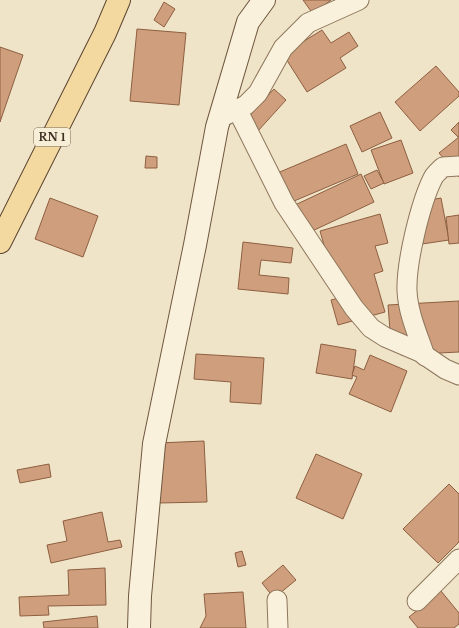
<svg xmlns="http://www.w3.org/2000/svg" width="459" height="628" font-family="'Libre Baskerville',serif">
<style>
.building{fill:#cf9f7d;stroke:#8d5f41}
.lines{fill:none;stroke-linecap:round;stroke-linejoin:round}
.street-casing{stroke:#8d765c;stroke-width:21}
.secondary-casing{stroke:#6f573f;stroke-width:24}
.primary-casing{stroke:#5b4430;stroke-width:24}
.street{stroke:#faf1dc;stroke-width:19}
.secondary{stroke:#faf1dc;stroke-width:22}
.primary{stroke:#f3d9a0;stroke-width:22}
.labels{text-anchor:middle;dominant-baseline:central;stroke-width:3;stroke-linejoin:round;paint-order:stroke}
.shield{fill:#f7eed8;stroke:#756857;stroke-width:1}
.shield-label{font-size:11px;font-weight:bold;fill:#3d2e20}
</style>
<rect width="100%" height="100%" fill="#f0e4c8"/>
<!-- building -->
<g class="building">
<path d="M 303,0 L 331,0 L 313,14 Z"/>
<path d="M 164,2 L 175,9 L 164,27 L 154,20 Z"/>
<path d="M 137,29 L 186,33 L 179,105 L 130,101 Z"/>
<path d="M 322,30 L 331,43 L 349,32 L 358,46 L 340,58 L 346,68 L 307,92 L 283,54 Z"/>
<path d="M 0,47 L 23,55 L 0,122 Z"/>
<path d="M 436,66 L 459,92 L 459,96 L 420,131 L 395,102 Z"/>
<path d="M 274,89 L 286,100 L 257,132 L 245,120 Z"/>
<path d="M 380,112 L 392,138 L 362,152 L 350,126 Z"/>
<path d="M 459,122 L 459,135 L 458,137 L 451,130 Z"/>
<path d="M 459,137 L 459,177 L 439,153 Z"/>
<path d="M 401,140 L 413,173 L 384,184 L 371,150 Z"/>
<path d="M 346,144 L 358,174 L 287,204 L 275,174 Z"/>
<path d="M 146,156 L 157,157 L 157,168 L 145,168 Z"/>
<path d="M 377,170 L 384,183 L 371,189 L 364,176 Z"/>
<path d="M 361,174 L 374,202 L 308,233 L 295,205 Z"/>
<path d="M 50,198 L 98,216 L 83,257 L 35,239 Z"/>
<path d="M 441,198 L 449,240 L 422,244 L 414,203 Z"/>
<path d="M 380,214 L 388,243 L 375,246 L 383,271 L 374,274 L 385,312 L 338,325 L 331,300 L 339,298 L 320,231 Z"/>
<path d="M 459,215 L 459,243 L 449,244 L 446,217 Z"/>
<path d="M 243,242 L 293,248 L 291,263 L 261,260 L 259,275 L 289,278 L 288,294 L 238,289 Z"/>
<path d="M 459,301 L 459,352 L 401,355 L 400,342 L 391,343 L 388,305 Z"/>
<path d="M 321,344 L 356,350 L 352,379 L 316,373 Z"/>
<path d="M 196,354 L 264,358 L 261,404 L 230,402 L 231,382 L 194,379 Z"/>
<path d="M 370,355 L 407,371 L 391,412 L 349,394 L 357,377 L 352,375 L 355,366 L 364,370 Z"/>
<path d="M 204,441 L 207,502 L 159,503 L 158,443 Z"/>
<path d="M 316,454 L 362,474 L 343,519 L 296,498 Z"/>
<path d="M 49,464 L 51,477 L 20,483 L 17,470 Z"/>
<path d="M 449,484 L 459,494 L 459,542 L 438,563 L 403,529 Z"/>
<path d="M 102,512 L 108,542 L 120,540 L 122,547 L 51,563 L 47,545 L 67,541 L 63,521 Z"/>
<path d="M 242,551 L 246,565 L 238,567 L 235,553 Z"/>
<path d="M 283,565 L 296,580 L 274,598 L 262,583 Z"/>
<path d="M 105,568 L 106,605 L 48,606 L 49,615 L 20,616 L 19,597 L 69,595 L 68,570 Z"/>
<path d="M 441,591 L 459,613 L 459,624 L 454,628 L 418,628 L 409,617 Z"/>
<path d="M 243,592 L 246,628 L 200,628 L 206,616 L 204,594 Z"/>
<path d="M 97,616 L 98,628 L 44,628 L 43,622 Z"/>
</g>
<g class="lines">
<defs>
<g id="street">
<path d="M 237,109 L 284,203 L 354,308 L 371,328 L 385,337 L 420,352 L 445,369 L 459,375"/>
<path d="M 226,115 L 246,105 L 258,93 L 283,48 L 308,23 L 359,0"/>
<path d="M 425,356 C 418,335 408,313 407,291 C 406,263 420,204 433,178 C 435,174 440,170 443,167 L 459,166"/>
<path d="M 277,600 L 278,628"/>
<path d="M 417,601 L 459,559"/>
</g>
<path id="secondary" d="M 139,628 L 140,596 L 154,444 L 195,245 L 217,127 L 248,22 L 264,0"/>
<path id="primary" d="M 0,242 L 105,33 L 119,0"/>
</defs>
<!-- street casing -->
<use href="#street" class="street-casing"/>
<!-- secondary casing -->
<use href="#secondary" class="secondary-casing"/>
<!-- primary casing -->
<use href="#primary" class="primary-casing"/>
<!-- street -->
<use href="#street" class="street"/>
<!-- secondary -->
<use href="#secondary" class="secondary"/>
<!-- primary -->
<use href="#primary" class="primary"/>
</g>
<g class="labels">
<!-- shield labels -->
<rect class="shield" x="34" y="128" width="36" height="18" rx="3"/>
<g class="shield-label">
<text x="52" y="137">RN 1</text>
</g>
</g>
</svg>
